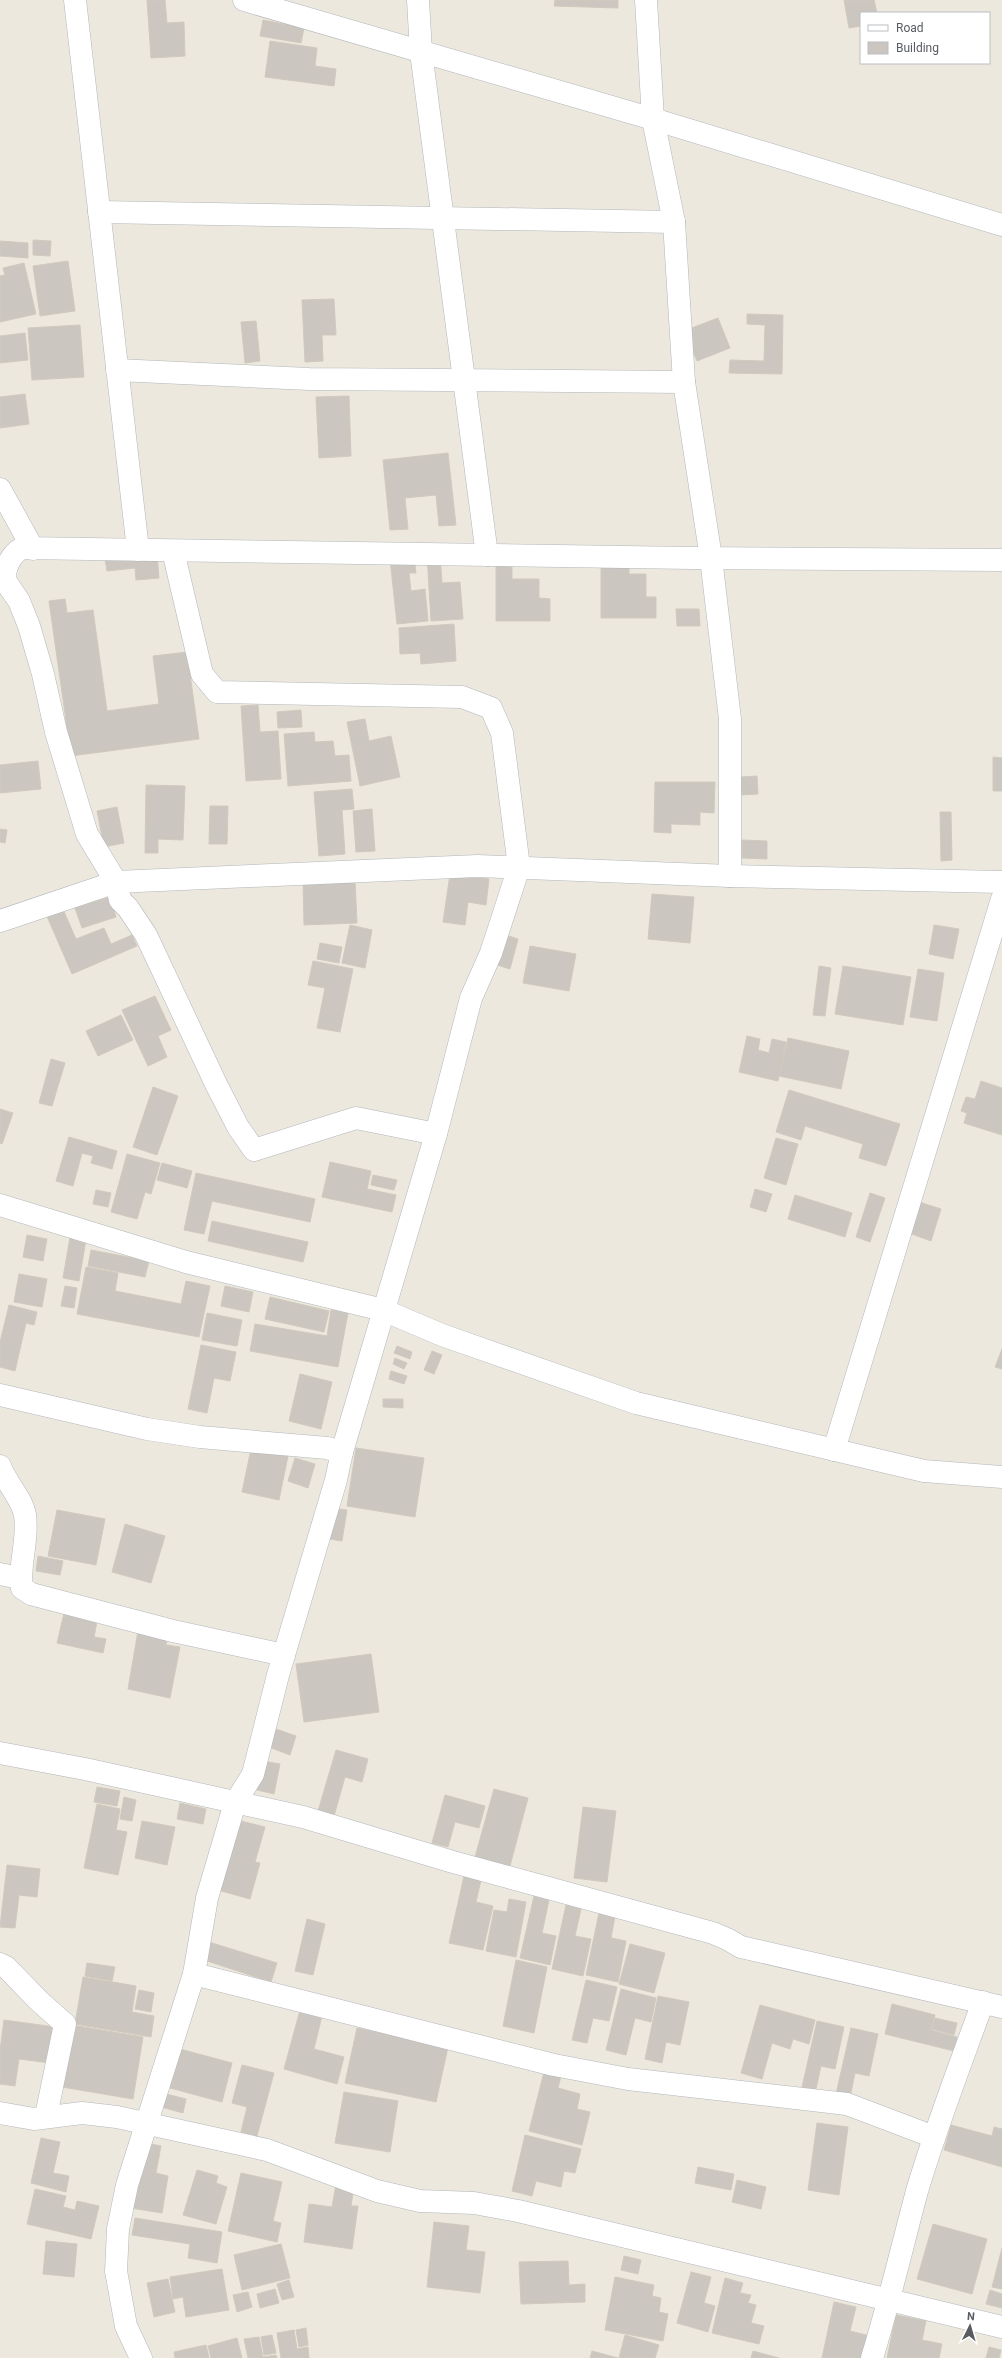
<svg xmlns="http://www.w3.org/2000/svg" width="1002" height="2358" font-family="Roboto,sans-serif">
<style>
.building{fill:#ccc6c0;stroke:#d1c9bd}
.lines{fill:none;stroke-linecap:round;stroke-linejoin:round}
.minor-casing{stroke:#b2b6bb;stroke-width:23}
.minor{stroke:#fff;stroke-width:22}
</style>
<rect width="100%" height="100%" fill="#ece8de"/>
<!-- building -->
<g class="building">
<path d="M 147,0 L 165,0 L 167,23 L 184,22 L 185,56 L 151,58 Z"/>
<path d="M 555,0 L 618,0 L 618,8 L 554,6 Z"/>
<path d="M 844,0 L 874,0 L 877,13 L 861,13 L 861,26 L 849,28 Z"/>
<path d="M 263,20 L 304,28 L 301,43 L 260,36 Z"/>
<path d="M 270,41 L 317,48 L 315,66 L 336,69 L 334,86 L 265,77 Z"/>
<path d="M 33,240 L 51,241 L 50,256 L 33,255 Z"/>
<path d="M 0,241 L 28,243 L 28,258 L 0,256 Z"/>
<path d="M 68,261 L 75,311 L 40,316 L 33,266 Z"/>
<path d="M 24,263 L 36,314 L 0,322 L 0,276 L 5,275 L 3,268 Z"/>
<path d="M 334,299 L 336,335 L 322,335 L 323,361 L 305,362 L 302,300 Z"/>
<path d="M 747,314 L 783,315 L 782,374 L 729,373 L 730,360 L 764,361 L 765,325 L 747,324 Z"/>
<path d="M 718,318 L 730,348 L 697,361 L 684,331 Z"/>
<path d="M 256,321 L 260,361 L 245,363 L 241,322 Z"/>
<path d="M 80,325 L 84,377 L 32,380 L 28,328 Z"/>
<path d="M 25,333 L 28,360 L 0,363 L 0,336 Z"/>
<path d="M 25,394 L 29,424 L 0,428 L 0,397 Z"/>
<path d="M 349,396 L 351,456 L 319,458 L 316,397 Z"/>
<path d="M 448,453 L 456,525 L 439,526 L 436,495 L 405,498 L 408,529 L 390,530 L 383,460 Z"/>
<path d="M 157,554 L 159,578 L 136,580 L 135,568 L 107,571 L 105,559 Z"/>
<path d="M 440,554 L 442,583 L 460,582 L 463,619 L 431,621 L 427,555 Z"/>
<path d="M 414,556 L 416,573 L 409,573 L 411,591 L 425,589 L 428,621 L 397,624 L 390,559 Z"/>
<path d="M 512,561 L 512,579 L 539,579 L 539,598 L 550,599 L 550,621 L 496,621 L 496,562 Z"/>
<path d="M 601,566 L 629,566 L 629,574 L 646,574 L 646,597 L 656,597 L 656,618 L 601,618 Z"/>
<path d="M 65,599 L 67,613 L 93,610 L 107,711 L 159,704 L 153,656 L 187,652 L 199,739 L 71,756 L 49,601 Z"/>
<path d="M 676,609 L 699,609 L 700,626 L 677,626 Z"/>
<path d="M 454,624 L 456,661 L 421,664 L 420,653 L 400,654 L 399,628 Z"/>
<path d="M 258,705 L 260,732 L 278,731 L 281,779 L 246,781 L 241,706 Z"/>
<path d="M 301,710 L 302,727 L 278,728 L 277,712 Z"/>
<path d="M 365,719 L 369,741 L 391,736 L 400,777 L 360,786 L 347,722 Z"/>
<path d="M 314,732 L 315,742 L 333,741 L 335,756 L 349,755 L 351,781 L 288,786 L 284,734 Z"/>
<path d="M 993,757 L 1002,758 L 1002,791 L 993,791 Z"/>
<path d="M 38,761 L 41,789 L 0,793 L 0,765 Z"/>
<path d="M 757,776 L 758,794 L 742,795 L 741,777 Z"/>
<path d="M 655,782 L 715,782 L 714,813 L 700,812 L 700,825 L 671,824 L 671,833 L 654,832 Z"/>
<path d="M 146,785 L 185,786 L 183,840 L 158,839 L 158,853 L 145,853 Z"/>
<path d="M 352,789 L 354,809 L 342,810 L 345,854 L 319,856 L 314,792 Z"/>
<path d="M 210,806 L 228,806 L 227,844 L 209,844 Z"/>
<path d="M 117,807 L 124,843 L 104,847 L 97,811 Z"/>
<path d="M 372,809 L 375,851 L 356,852 L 353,811 Z"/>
<path d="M 940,812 L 951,812 L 952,860 L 941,861 Z"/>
<path d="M 0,829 L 7,830 L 5,843 L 0,842 Z"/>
<path d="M 742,840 L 767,841 L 767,859 L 742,858 Z"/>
<path d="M 450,874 L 489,879 L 486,905 L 468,902 L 465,925 L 443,922 Z"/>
<path d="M 355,880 L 357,923 L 304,925 L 303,882 Z"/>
<path d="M 652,894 L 694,897 L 690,943 L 648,939 Z"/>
<path d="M 110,897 L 116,917 L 82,928 L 75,908 Z"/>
<path d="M 62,907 L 76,939 L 104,928 L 111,944 L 132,935 L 137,946 L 72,974 L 46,914 Z"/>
<path d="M 350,925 L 372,930 L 365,968 L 342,963 Z"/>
<path d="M 934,925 L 959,929 L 953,959 L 929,954 Z"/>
<path d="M 506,935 L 518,939 L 510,969 L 497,965 Z"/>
<path d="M 320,943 L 342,947 L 339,963 L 317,959 Z"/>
<path d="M 530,946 L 576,954 L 569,991 L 523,983 Z"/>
<path d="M 313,961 L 353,969 L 340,1032 L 317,1028 L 325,988 L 308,985 Z"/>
<path d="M 819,966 L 831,968 L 825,1016 L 813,1015 Z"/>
<path d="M 843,966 L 911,977 L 903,1025 L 835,1014 Z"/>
<path d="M 918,969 L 944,973 L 937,1021 L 910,1017 Z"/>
<path d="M 155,996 L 171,1030 L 158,1036 L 167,1057 L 148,1066 L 122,1010 Z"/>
<path d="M 121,1015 L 133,1040 L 98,1056 L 86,1031 Z"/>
<path d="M 747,1036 L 760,1039 L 758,1050 L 769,1053 L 772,1039 L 786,1042 L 778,1081 L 739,1072 Z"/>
<path d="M 788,1038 L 849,1051 L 841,1089 L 779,1076 Z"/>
<path d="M 51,1059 L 65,1063 L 52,1106 L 39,1103 Z"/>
<path d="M 981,1081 L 1002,1088 L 1002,1135 L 964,1123 L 967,1113 L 961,1111 L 966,1097 L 975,1099 Z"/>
<path d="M 153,1087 L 178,1096 L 157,1155 L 133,1147 Z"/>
<path d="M 789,1090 L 900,1124 L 886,1166 L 859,1158 L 863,1144 L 805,1126 L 801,1140 L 776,1132 Z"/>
<path d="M 0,1109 L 13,1113 L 2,1144 L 0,1143 Z"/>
<path d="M 69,1137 L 117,1151 L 112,1169 L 91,1163 L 93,1156 L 82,1153 L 73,1186 L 56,1181 Z"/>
<path d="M 776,1138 L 798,1144 L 786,1185 L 764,1178 Z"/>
<path d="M 127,1154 L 160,1163 L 151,1194 L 145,1192 L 137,1219 L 111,1212 Z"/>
<path d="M 330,1162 L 371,1171 L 367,1189 L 396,1195 L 392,1212 L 322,1197 Z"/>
<path d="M 162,1163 L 192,1171 L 187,1188 L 157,1180 Z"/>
<path d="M 196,1173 L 315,1199 L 310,1222 L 212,1201 L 204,1234 L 184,1230 Z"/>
<path d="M 373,1175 L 397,1180 L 394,1190 L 371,1185 Z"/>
<path d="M 755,1189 L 772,1194 L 766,1212 L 750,1207 Z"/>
<path d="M 96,1190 L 111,1193 L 108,1207 L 93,1204 Z"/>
<path d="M 870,1193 L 885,1198 L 870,1242 L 856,1237 Z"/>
<path d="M 795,1195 L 852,1213 L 845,1237 L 788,1219 Z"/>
<path d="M 919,1202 L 941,1209 L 931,1241 L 909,1233 Z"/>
<path d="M 212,1221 L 308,1242 L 303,1262 L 208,1241 Z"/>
<path d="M 27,1235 L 47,1239 L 43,1261 L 23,1257 Z"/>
<path d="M 70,1237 L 86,1240 L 79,1281 L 63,1278 Z"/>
<path d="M 91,1250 L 149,1261 L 145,1277 L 88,1266 Z"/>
<path d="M 86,1267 L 118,1273 L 115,1291 L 181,1304 L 186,1281 L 210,1286 L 199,1337 L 77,1314 Z"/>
<path d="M 19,1274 L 47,1279 L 42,1307 L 14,1302 Z"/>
<path d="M 65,1286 L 77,1288 L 74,1308 L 61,1306 Z"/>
<path d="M 225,1286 L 253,1292 L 249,1312 L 221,1306 Z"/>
<path d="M 270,1297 L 329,1311 L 324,1332 L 265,1319 Z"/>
<path d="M 9,1305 L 37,1312 L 34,1325 L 26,1323 L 15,1371 L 0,1367 L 0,1342 Z"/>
<path d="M 331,1310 L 348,1313 L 338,1367 L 250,1351 L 255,1324 L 327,1336 Z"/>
<path d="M 207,1313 L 242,1320 L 237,1346 L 202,1340 Z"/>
<path d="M 201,1345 L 236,1352 L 230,1381 L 214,1378 L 207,1413 L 188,1409 Z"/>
<path d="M 397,1346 L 412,1352 L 410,1359 L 394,1353 Z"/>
<path d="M 1002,1349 L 1002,1369 L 995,1367 Z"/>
<path d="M 432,1351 L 442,1355 L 434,1374 L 424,1370 Z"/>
<path d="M 395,1358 L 407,1363 L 404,1369 L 393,1364 Z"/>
<path d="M 391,1371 L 407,1376 L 404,1384 L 389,1379 Z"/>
<path d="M 300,1374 L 332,1382 L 321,1429 L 289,1421 Z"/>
<path d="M 383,1399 L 403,1399 L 403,1408 L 383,1407 Z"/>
<path d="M 356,1448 L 424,1458 L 415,1517 L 347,1506 Z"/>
<path d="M 251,1449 L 288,1456 L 279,1500 L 242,1492 Z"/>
<path d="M 295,1458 L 315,1464 L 308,1488 L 288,1481 Z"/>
<path d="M 333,1508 L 347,1510 L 342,1541 L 329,1539 Z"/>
<path d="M 57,1510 L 105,1519 L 96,1565 L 48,1556 Z"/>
<path d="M 125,1524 L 165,1536 L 151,1583 L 112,1572 Z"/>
<path d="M 38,1556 L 63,1561 L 60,1575 L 36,1571 Z"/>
<path d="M 65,1609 L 98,1616 L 94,1637 L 106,1639 L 103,1653 L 57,1643 Z"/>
<path d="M 138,1631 L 167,1636 L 166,1645 L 180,1647 L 170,1698 L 128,1689 Z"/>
<path d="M 371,1654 L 379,1712 L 304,1722 L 296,1664 Z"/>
<path d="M 273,1728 L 296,1736 L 290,1755 L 266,1746 Z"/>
<path d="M 336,1750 L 368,1759 L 362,1782 L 345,1777 L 334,1816 L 318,1811 Z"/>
<path d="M 258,1760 L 280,1764 L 274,1794 L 253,1789 Z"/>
<path d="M 97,1787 L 120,1791 L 117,1806 L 94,1802 Z"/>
<path d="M 494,1789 L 528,1798 L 510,1866 L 475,1857 Z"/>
<path d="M 445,1795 L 485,1806 L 479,1828 L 455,1822 L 448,1847 L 432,1843 Z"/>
<path d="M 124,1797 L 136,1800 L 132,1821 L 120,1819 Z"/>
<path d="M 180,1803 L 206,1809 L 203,1824 L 177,1819 Z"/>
<path d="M 97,1804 L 120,1809 L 116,1830 L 127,1832 L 118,1875 L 84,1868 Z"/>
<path d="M 583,1807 L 616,1811 L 607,1882 L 574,1878 Z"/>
<path d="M 237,1820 L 265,1827 L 255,1862 L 260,1863 L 250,1899 L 218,1890 Z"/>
<path d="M 142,1821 L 175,1827 L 167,1865 L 135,1858 Z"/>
<path d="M 7,1865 L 40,1869 L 37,1897 L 19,1895 L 15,1928 L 0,1927 Z"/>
<path d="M 464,1876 L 481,1880 L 476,1902 L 493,1906 L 483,1950 L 449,1943 Z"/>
<path d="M 534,1896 L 549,1900 L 542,1933 L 556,1936 L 550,1965 L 520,1958 Z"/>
<path d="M 509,1899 L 526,1902 L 516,1957 L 486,1951 L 494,1910 L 507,1912 Z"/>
<path d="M 566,1905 L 581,1909 L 575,1936 L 591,1939 L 583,1976 L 552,1969 Z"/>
<path d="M 599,1913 L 615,1916 L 611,1938 L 626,1941 L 618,1982 L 586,1975 Z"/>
<path d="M 307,1919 L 325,1924 L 313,1975 L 295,1971 Z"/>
<path d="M 209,1942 L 277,1963 L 271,1982 L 204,1960 Z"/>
<path d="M 630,1944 L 665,1953 L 654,1993 L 619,1984 Z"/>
<path d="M 516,1960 L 547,1967 L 534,2033 L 503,2026 Z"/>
<path d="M 87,1963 L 115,1967 L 112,1981 L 85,1976 Z"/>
<path d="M 83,1977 L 136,1986 L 132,2012 L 154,2016 L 151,2037 L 75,2024 Z"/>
<path d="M 586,1980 L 617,1987 L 609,2021 L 593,2018 L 587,2043 L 572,2040 Z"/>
<path d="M 621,1989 L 656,1998 L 651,2022 L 635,2018 L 626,2055 L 606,2050 Z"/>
<path d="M 139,1990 L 154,1993 L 151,2012 L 135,2009 Z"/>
<path d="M 658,1996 L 689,2002 L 680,2045 L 666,2042 L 662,2063 L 645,2059 Z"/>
<path d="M 892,2004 L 935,2015 L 931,2030 L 957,2037 L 954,2051 L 885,2034 Z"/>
<path d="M 760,2005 L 815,2020 L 809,2044 L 793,2039 L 790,2049 L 772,2043 L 762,2079 L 741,2073 Z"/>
<path d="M 300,2010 L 322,2016 L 314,2049 L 344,2057 L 337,2084 L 284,2069 Z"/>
<path d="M 935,2018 L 957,2023 L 954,2035 L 932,2029 Z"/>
<path d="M 4,2020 L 55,2027 L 50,2063 L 19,2059 L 15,2086 L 0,2084 L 0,2050 Z"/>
<path d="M 817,2021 L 844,2027 L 835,2069 L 821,2066 L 816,2089 L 802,2087 Z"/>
<path d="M 72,2025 L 143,2037 L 133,2099 L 62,2087 Z"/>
<path d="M 357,2028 L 448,2047 L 436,2102 L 345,2083 Z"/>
<path d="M 851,2028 L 878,2034 L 869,2076 L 855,2073 L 850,2097 L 836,2094 Z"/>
<path d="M 180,2049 L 232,2063 L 222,2102 L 170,2088 Z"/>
<path d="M 242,2065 L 274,2073 L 257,2136 L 241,2132 L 247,2107 L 232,2103 Z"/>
<path d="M 544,2072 L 561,2076 L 558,2088 L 580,2094 L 577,2109 L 590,2112 L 582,2145 L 529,2131 Z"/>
<path d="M 158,2092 L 186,2099 L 183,2113 L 154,2105 Z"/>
<path d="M 344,2092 L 398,2101 L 390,2152 L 335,2143 Z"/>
<path d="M 817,2123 L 848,2127 L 839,2195 L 808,2190 Z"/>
<path d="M 951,2125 L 992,2136 L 994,2127 L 1002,2129 L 1002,2167 L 944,2150 Z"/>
<path d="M 525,2135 L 581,2149 L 575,2173 L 564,2171 L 561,2187 L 536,2181 L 532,2196 L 512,2191 Z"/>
<path d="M 41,2138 L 60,2142 L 53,2173 L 69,2176 L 66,2192 L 31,2183 Z"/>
<path d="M 142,2142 L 161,2146 L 156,2173 L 168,2176 L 162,2213 L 131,2208 Z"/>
<path d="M 698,2167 L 734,2174 L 731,2190 L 695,2183 Z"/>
<path d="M 197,2170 L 218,2176 L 216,2183 L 227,2187 L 216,2224 L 183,2215 Z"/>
<path d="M 241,2173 L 282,2182 L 273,2221 L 281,2223 L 277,2242 L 228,2231 Z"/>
<path d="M 737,2180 L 766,2187 L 761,2209 L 732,2202 Z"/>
<path d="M 336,2184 L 354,2186 L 351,2206 L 358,2206 L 352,2249 L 304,2242 L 309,2204 L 332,2207 Z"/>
<path d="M 35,2189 L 66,2196 L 63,2207 L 75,2210 L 77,2201 L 99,2206 L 91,2239 L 27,2224 Z"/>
<path d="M 135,2218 L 222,2232 L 217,2263 L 188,2258 L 190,2244 L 132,2235 Z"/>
<path d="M 434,2222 L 469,2226 L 466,2250 L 485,2252 L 480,2293 L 427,2287 Z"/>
<path d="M 933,2224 L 987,2239 L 972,2294 L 917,2279 Z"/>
<path d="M 46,2241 L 77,2244 L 74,2277 L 43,2274 Z"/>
<path d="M 281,2244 L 290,2278 L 242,2290 L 234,2255 Z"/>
<path d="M 1002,2248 L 1002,2289 L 992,2287 Z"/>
<path d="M 624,2256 L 641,2260 L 638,2274 L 621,2270 Z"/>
<path d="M 568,2261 L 569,2285 L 585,2284 L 585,2302 L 521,2304 L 519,2262 Z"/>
<path d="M 222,2269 L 229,2310 L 186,2317 L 183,2297 L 173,2299 L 170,2277 Z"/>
<path d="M 691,2272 L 711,2277 L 704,2303 L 715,2306 L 708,2332 L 677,2323 Z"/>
<path d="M 615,2277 L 654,2285 L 652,2296 L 661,2298 L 659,2312 L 668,2314 L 663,2341 L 605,2330 Z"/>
<path d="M 725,2278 L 743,2283 L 740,2293 L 751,2295 L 748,2303 L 756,2305 L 751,2323 L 764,2326 L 759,2344 L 712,2333 Z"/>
<path d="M 168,2279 L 175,2312 L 154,2317 L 147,2283 Z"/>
<path d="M 289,2280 L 294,2297 L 282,2300 L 277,2284 Z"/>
<path d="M 275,2289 L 279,2303 L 260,2308 L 257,2294 Z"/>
<path d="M 990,2290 L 1002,2294 L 1002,2308 L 986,2304 Z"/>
<path d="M 248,2292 L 252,2307 L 237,2312 L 233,2295 Z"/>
<path d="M 834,2302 L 856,2307 L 850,2331 L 870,2336 L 866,2358 L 822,2358 Z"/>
<path d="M 896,2315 L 926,2321 L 922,2340 L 942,2344 L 939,2358 L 887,2358 Z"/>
<path d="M 306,2328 L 308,2345 L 299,2347 L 296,2330 Z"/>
<path d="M 294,2330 L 297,2349 L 308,2347 L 309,2358 L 281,2358 L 277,2333 Z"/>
<path d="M 272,2335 L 276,2353 L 264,2355 L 261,2337 Z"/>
<path d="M 625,2335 L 659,2345 L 655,2358 L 619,2358 Z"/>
<path d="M 259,2337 L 263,2357 L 276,2355 L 277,2358 L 248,2358 L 244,2339 Z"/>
<path d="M 237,2338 L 242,2358 L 211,2358 L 208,2346 Z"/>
<path d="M 206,2345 L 209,2358 L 175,2358 L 174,2352 Z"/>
<path d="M 989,2347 L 1001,2350 L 999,2358 L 986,2358 Z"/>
<path d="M 592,2351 L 618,2358 L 590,2358 Z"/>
<path d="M 753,2351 L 779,2358 L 751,2358 Z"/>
</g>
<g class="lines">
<defs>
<g id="minor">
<path d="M 75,0 L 138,550"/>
<path d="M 244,0 L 653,119 L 1002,225"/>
<path d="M 418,0 L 421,52 L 487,555"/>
<path d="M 646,0 L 653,119 L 674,222 L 684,382 L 711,558 L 730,719 L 730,876"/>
<path d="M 99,212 L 674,222"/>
<path d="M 117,370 L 309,379 L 684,382"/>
<path d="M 0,489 L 33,549"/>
<path d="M 173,551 L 202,674 L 217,692 L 462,697 L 491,708 L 502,733 L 519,867 L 491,953 L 471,998 L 436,1134 L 342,1452"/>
<path d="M 4,579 L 19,601 L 29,626 L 43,674 L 56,732 L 87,834 L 116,882 L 120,900 L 128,908 L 146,935 L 216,1084 L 238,1127 L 254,1150 L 356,1118 L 436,1134"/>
<path d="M 0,580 L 4,579 C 6,566 10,555 22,548 L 692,558 L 1002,560"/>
<path d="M 0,921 L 116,882 L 477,866 L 730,876 L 1002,882"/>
<path d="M 0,1205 L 186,1262 L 383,1310 L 442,1335 L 636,1403 L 924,1471 L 1002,1477"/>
<path d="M 0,1395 L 147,1429 L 200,1437 L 327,1448 L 342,1452 L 336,1480 L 278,1675 L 253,1774 L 235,1803 L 207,1898 L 194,1974 L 127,2185 L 118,2229 L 116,2271 L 126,2326 L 141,2358"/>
<path d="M 834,1450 L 1002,899"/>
<path d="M 0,1466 C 6,1483 22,1498 25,1515 C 29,1540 18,1565 22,1588 L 31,1594 L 173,1631 L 284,1655"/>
<path d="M 0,1574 L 20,1578"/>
<path d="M 0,1753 L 85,1769 L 303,1817 L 453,1862 L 713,1933 L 727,1939 L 741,1947 L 1002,2007"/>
<path d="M 0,1964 L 6,1967 L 39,2001 L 65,2024 L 46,2116"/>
<path d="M 194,1974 L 554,2065 L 628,2079 L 847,2104 L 934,2137"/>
<path d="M 0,2113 L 34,2119 L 82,2113 L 117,2117 L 267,2150 L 377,2191 L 420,2201 L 474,2203 L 518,2211 L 1002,2327"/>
<path d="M 872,2358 C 889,2303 902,2247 917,2191 C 936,2127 960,2065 983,2002"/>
</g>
</defs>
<!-- minor casing -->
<use href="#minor" class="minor-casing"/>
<!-- minor -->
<use href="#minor" class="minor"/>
</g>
<!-- legend -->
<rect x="860" y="12" width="130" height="52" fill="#ffffff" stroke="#bcbec0"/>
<rect x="868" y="25" width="20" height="6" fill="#ffffff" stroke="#bcbec0"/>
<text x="896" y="32" font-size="12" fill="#585c61">Road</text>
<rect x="868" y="42" width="20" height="12" fill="#ccc6c0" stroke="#bcbec0"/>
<text x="896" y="52" font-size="12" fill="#585c61">Building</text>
<!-- north arrow -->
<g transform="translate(970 2326) rotate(5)" stroke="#ffffff" stroke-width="3" paint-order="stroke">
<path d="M0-3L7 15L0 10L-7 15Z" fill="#585c61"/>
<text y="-6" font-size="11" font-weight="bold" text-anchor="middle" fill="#585c61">N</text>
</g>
</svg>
